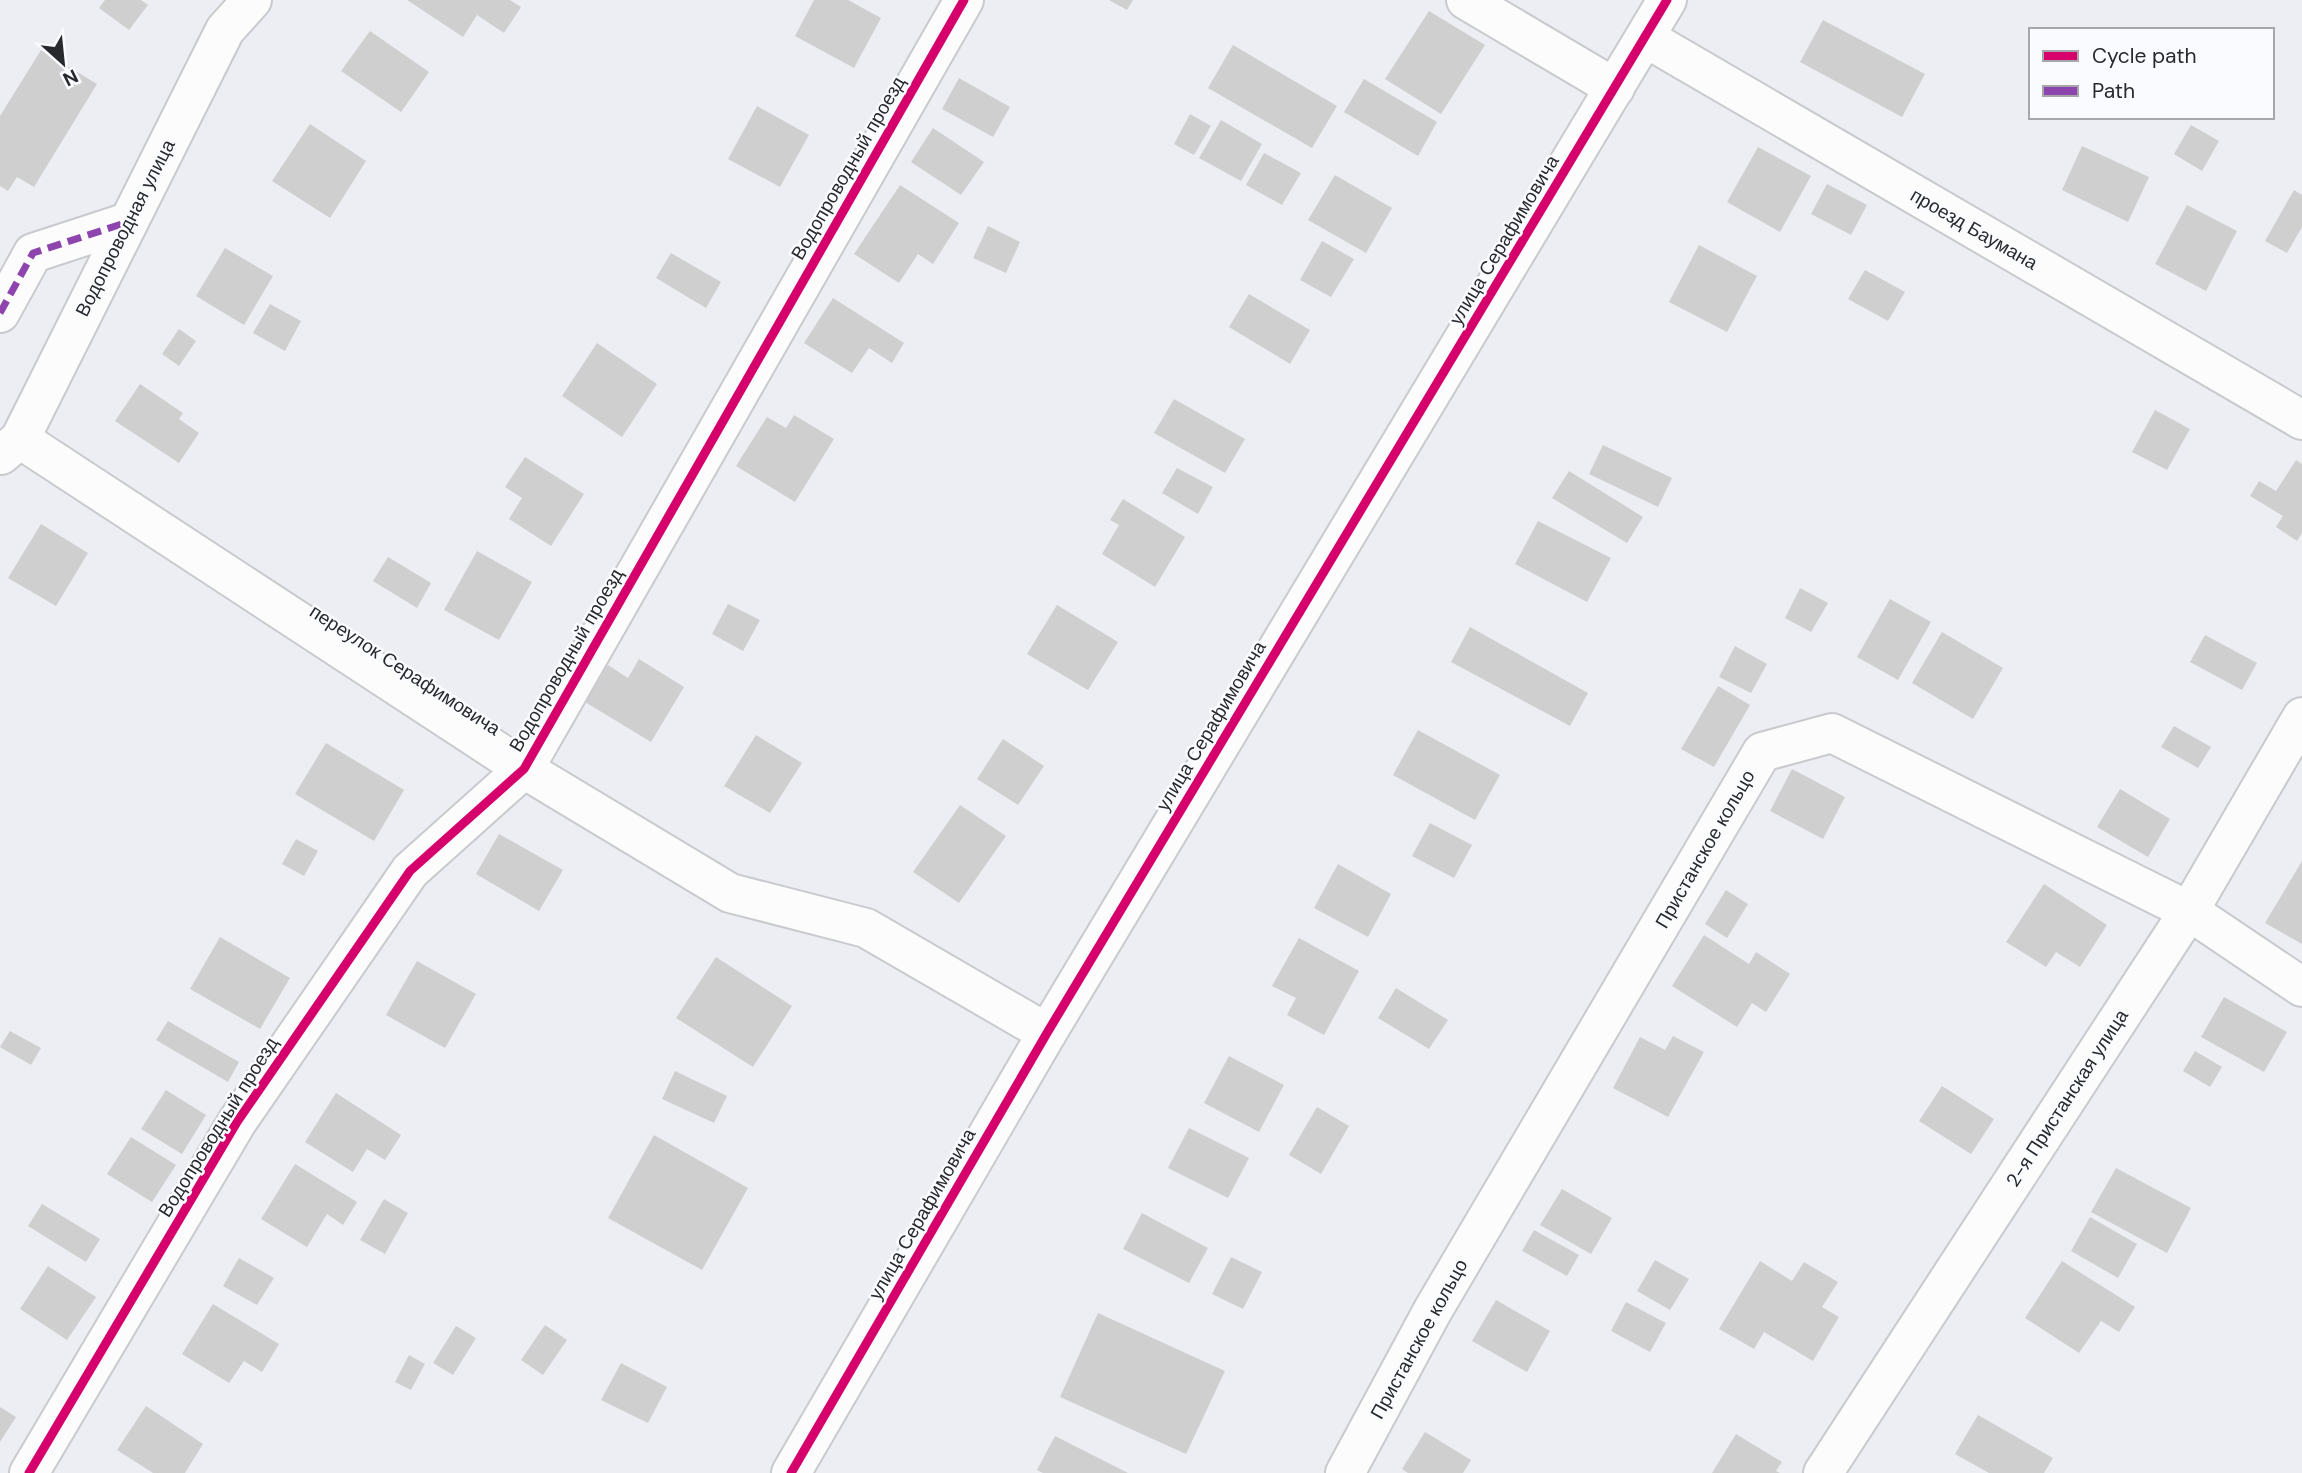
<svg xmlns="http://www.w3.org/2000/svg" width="2302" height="1473" font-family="'DM Sans',sans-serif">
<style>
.building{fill:#d0cfd0}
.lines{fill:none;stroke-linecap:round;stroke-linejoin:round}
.minor-casing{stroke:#c9cacd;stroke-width:42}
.minor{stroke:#fcfcfd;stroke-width:38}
.quiet{stroke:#8e44ad;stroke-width:7;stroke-dasharray:14 7;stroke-linecap:butt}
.cycleway-casing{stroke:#fafbfe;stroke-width:13}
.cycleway{stroke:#d6006c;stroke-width:9}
.labels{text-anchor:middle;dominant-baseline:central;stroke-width:5;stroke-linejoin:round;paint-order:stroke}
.street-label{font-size:19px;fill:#28292c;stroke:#fafbfe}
</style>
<rect width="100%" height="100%" fill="#edeef3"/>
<!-- building -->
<g class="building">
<path d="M 105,0 L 141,0 L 148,5 L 129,30 L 99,8 Z"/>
<path d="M 407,0 L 510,0 L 521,7 L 504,33 L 477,15 L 463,37 Z"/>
<path d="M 814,0 L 848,0 L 881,18 L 854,68 L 795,36 Z"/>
<path d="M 1109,0 L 1133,0 L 1127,10 Z"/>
<path d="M 1429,11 L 1485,45 L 1441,114 L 1385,79 Z"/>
<path d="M 1823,20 L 1925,74 L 1902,117 L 1800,62 Z"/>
<path d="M 370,31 L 429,72 L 401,112 L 341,71 Z"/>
<path d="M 1233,45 L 1337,106 L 1312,148 L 1208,88 Z"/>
<path d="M 41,50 L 97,84 L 34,187 L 17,177 L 8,191 L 0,186 L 0,116 Z"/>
<path d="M 959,78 L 1010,107 L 993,137 L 942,109 Z"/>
<path d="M 1364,79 L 1437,122 L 1418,156 L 1344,112 Z"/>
<path d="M 757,106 L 809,135 L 780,187 L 728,159 Z"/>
<path d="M 1190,114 L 1211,126 L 1194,155 L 1174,144 Z"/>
<path d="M 1221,120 L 1262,144 L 1241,181 L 1199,158 Z"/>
<path d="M 310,124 L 366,161 L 330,218 L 272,181 Z"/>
<path d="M 2191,125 L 2219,141 L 2202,171 L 2174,154 Z"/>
<path d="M 933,128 L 984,162 L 961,195 L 911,162 Z"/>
<path d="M 2082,146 L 2149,177 L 2128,222 L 2062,190 Z"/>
<path d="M 1758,147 L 1811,176 L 1780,232 L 1727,202 Z"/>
<path d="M 1264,153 L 1301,173 L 1282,205 L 1246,185 Z"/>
<path d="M 1335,175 L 1392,208 L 1366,253 L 1308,220 Z"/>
<path d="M 1827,184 L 1867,205 L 1851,235 L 1811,214 Z"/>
<path d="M 900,185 L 959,223 L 933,264 L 918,254 L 899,283 L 854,254 Z"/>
<path d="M 2294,190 L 2302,195 L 2302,227 L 2287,253 L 2265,241 Z"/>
<path d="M 2187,205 L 2237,231 L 2206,291 L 2155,264 Z"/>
<path d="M 988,226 L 1020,242 L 1006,273 L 973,258 Z"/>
<path d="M 1322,241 L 1354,259 L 1331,297 L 1300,280 Z"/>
<path d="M 1699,245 L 1757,276 L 1727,332 L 1669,302 Z"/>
<path d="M 225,248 L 273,276 L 244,325 L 196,296 Z"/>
<path d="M 671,253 L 721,282 L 706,308 L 656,278 Z"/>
<path d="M 1865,270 L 1905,292 L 1888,321 L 1848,299 Z"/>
<path d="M 1249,294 L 1310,330 L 1290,364 L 1229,327 Z"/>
<path d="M 833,298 L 904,343 L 892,363 L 869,348 L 852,373 L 804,343 Z"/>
<path d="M 270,304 L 301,321 L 285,351 L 253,333 Z"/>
<path d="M 179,329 L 196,341 L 179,366 L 162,354 Z"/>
<path d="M 597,343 L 657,384 L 622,437 L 562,396 Z"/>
<path d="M 140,384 L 183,413 L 179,419 L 199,433 L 179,463 L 115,421 Z"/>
<path d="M 1174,399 L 1245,439 L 1225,473 L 1154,433 Z"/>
<path d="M 2155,410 L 2190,429 L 2167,470 L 2132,452 Z"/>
<path d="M 794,415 L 834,439 L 795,502 L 736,466 L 767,417 L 786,428 Z"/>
<path d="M 1603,445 L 1672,478 L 1658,507 L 1589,474 Z"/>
<path d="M 525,457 L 584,494 L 551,546 L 509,519 L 522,498 L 505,487 Z"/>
<path d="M 2296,460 L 2302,464 L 2302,533 L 2297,541 L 2276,527 L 2283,516 L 2250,496 L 2259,481 L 2276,491 Z"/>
<path d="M 1177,468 L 1213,487 L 1198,514 L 1162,493 Z"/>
<path d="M 1569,471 L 1643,517 L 1627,543 L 1552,498 Z"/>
<path d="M 1123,499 L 1185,537 L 1155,587 L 1102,554 L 1119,525 L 1110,520 Z"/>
<path d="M 1538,521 L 1611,558 L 1587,602 L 1515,564 Z"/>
<path d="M 41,524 L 88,553 L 56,606 L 8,578 Z"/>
<path d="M 477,551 L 532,582 L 499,640 L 444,610 Z"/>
<path d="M 388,557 L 431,583 L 417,608 L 373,581 Z"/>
<path d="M 1800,588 L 1828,603 L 1811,632 L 1785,618 Z"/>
<path d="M 1890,599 L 1931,622 L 1898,680 L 1857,657 Z"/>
<path d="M 728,604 L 760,620 L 743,651 L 712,634 Z"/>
<path d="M 1057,605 L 1118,642 L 1088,690 L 1027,654 Z"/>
<path d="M 1470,627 L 1588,693 L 1570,726 L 1451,662 Z"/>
<path d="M 1942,632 L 2003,668 L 1973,719 L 1912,683 Z"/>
<path d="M 2205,635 L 2257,663 L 2242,690 L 2190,662 Z"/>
<path d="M 1735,646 L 1767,664 L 1751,693 L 1719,677 Z"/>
<path d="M 639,659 L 684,687 L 651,742 L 585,702 L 608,665 L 628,678 Z"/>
<path d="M 1718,686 L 1750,705 L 1714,767 L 1681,749 Z"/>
<path d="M 2174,726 L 2211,747 L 2198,768 L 2161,747 Z"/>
<path d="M 1418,730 L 1500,775 L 1475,820 L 1393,775 Z"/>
<path d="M 756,735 L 802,763 L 770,813 L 724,786 Z"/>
<path d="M 1003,739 L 1044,766 L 1018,805 L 977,779 Z"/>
<path d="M 326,743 L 404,790 L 374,841 L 295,794 Z"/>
<path d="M 1792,769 L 1845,797 L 1823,839 L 1770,811 Z"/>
<path d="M 2120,789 L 2170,819 L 2148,857 L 2097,827 Z"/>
<path d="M 960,805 L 1006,836 L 959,903 L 913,872 Z"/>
<path d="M 1430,823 L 1472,845 L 1454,878 L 1412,856 Z"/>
<path d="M 499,834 L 563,870 L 539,911 L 476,874 Z"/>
<path d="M 296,839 L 318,851 L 304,876 L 282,864 Z"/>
<path d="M 2302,861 L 2302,944 L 2265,923 Z"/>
<path d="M 1338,864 L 1391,894 L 1368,937 L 1314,908 Z"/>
<path d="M 2044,884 L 2107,925 L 2080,967 L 2056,952 L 2046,967 L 2006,942 Z"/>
<path d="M 1726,890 L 1748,904 L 1727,938 L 1705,924 Z"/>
<path d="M 1704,935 L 1749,964 L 1756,952 L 1790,974 L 1766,1012 L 1752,1003 L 1737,1027 L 1672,986 Z"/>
<path d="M 220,937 L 290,978 L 260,1029 L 190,989 Z"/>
<path d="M 1299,938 L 1359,971 L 1324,1035 L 1287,1015 L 1296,998 L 1272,986 Z"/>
<path d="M 716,957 L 792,1006 L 753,1067 L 676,1018 Z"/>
<path d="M 417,961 L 476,994 L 445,1048 L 386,1015 Z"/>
<path d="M 1396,988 L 1448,1020 L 1429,1049 L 1378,1018 Z"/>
<path d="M 2224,997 L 2287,1032 L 2264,1072 L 2201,1037 Z"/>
<path d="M 168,1021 L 239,1062 L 228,1082 L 156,1040 Z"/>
<path d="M 10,1031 L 41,1048 L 31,1065 L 0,1047 Z"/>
<path d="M 1673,1036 L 1704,1052 L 1668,1117 L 1613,1088 L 1640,1037 L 1665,1050 Z"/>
<path d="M 2195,1051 L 2222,1067 L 2210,1087 L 2183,1071 Z"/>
<path d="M 1229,1056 L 1284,1085 L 1259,1132 L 1204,1103 Z"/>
<path d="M 675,1071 L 727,1096 L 714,1123 L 662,1099 Z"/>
<path d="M 1942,1086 L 1994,1119 L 1971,1154 L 1919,1121 Z"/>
<path d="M 166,1090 L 206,1115 L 182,1154 L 141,1129 Z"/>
<path d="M 336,1093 L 401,1135 L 385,1160 L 367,1149 L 353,1172 L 305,1142 Z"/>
<path d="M 1317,1107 L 1349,1126 L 1321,1174 L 1289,1155 Z"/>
<path d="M 1189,1128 L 1249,1158 L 1228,1198 L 1168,1168 Z"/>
<path d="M 654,1135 L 748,1188 L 702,1270 L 608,1218 Z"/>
<path d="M 131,1137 L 176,1165 L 152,1202 L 107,1174 Z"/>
<path d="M 295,1164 L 357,1202 L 343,1225 L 327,1214 L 307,1247 L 261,1219 Z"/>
<path d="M 2116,1168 L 2191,1208 L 2167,1253 L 2091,1212 Z"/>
<path d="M 1562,1189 L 1612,1218 L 1591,1254 L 1540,1225 Z"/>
<path d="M 384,1199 L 408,1213 L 385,1254 L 360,1240 Z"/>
<path d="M 42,1204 L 100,1239 L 86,1262 L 28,1226 Z"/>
<path d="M 1142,1213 L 1208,1248 L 1189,1283 L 1123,1249 Z"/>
<path d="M 2090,1217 L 2137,1244 L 2118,1278 L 2071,1251 Z"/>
<path d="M 1534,1230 L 1579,1255 L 1567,1276 L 1522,1251 Z"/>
<path d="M 1231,1257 L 1262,1272 L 1243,1309 L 1212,1294 Z"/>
<path d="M 239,1258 L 274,1278 L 257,1305 L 223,1286 Z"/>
<path d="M 1655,1260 L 1689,1279 L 1670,1310 L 1637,1291 Z"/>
<path d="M 1760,1261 L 1792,1281 L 1804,1262 L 1838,1282 L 1822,1307 L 1839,1317 L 1813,1361 L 1764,1332 L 1754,1349 L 1719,1329 Z"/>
<path d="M 2062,1261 L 2135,1307 L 2119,1332 L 2101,1321 L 2079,1353 L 2025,1318 Z"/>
<path d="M 48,1266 L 96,1297 L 67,1340 L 20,1309 Z"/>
<path d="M 1496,1300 L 1550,1331 L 1527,1372 L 1472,1341 Z"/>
<path d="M 1626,1302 L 1666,1323 L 1650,1352 L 1611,1331 Z"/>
<path d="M 213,1304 L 279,1344 L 262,1372 L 244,1361 L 229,1383 L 182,1354 Z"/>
<path d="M 1098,1313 L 1225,1371 L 1186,1454 L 1060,1397 Z"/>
<path d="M 545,1325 L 567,1340 L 543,1375 L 521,1360 Z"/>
<path d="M 456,1326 L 476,1338 L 453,1375 L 433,1363 Z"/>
<path d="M 409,1355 L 425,1364 L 411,1390 L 395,1382 Z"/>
<path d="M 621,1363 L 667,1387 L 648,1423 L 601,1400 Z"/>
<path d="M 146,1406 L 203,1444 L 185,1473 L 153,1473 L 117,1450 Z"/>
<path d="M 0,1407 L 16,1417 L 0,1442 Z"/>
<path d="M 1978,1415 L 2053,1458 L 2044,1473 L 1989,1473 L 1955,1454 Z"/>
<path d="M 1425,1432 L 1471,1460 L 1463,1473 L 1408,1473 L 1402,1469 Z"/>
<path d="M 1736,1434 L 1782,1462 L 1776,1471 L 1780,1473 L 1712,1473 Z"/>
<path d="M 1055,1436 L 1128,1473 L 1043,1473 L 1037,1470 Z"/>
</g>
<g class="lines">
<defs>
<g id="minor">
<path d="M 1466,0 L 1615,88"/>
<path d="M 1646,38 L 2302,420"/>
<path d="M 0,313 L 33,253 L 128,222"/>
<path d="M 20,439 L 524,769 L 730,893 L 866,928 L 1047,1033"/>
<path d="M 1,455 L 20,439 L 225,30 L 252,0"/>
<path d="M 29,1473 L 237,1122 L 410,871 L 524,769 L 964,0"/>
<path d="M 791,1473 L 1047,1033 L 1667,0"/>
<path d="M 1345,1473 L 1433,1310 L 1762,752 L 1832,733 L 2189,911 L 2302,987"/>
<path d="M 1823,1473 L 2189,911 L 2302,717"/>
</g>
</defs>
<!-- minor casing -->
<use href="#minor" class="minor-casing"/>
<!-- minor -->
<use href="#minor" class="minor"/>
<!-- quiet -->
<path class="quiet" d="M 0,313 L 33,253 L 128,222"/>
<defs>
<g id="cycleway">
<path d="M 29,1473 L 237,1122 L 410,871 L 524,769 L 964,0"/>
<path d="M 791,1473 L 1047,1033 L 1667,0"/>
</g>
</defs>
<!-- cycleway casing -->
<use href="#cycleway" class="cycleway-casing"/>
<!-- cycleway -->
<use href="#cycleway" class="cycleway"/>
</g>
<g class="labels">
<!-- street labels -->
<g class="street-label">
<text transform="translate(848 168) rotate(-60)">Водопроводный проезд</text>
<text transform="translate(125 228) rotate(-63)">Водопроводная улица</text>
<text transform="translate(1974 229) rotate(30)">проезд Баумана</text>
<text transform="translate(1504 240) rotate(-59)">улица Серафимовича</text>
<text transform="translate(566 660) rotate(-60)">Водопроводный проезд</text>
<text transform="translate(405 670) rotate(33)">переулок Серафимовича</text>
<text transform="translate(1211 726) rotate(-59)">улица Серафимовича</text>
<text transform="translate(1705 849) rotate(-60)">Пристанское кольцо</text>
<text transform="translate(2067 1098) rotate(-57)">2-я Пристанская улица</text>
<text transform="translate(218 1127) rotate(-58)">Водопроводный проезд</text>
<text transform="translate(922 1214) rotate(-60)">улица Серафимовича</text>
<text transform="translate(1419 1339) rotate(-61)">Пристанское кольцо</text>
</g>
</g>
<!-- legend -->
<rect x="2029" y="28" width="245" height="91" fill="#fafbfe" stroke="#a6a7aa" stroke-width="2"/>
<rect x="2043" y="51" width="35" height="10" fill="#d6006c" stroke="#a6a7aa" stroke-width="2"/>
<text x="2092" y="63" font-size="21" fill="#28292c">Cycle path</text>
<rect x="2043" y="86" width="35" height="10" fill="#8e44ad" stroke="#a6a7aa" stroke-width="2"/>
<text x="2092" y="98" font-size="21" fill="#28292c">Path</text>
<!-- north arrow -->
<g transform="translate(63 63) rotate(153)" stroke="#fafbfe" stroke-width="5" paint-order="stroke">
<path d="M0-5L12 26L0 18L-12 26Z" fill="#28292c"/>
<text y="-10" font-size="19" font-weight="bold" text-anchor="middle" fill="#28292c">N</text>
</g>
</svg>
